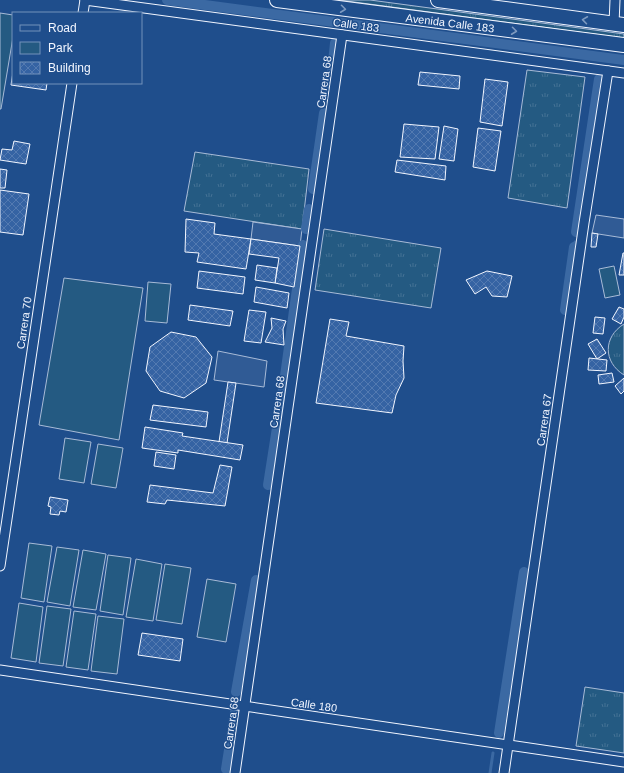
<svg xmlns="http://www.w3.org/2000/svg" width="624" height="773" font-family="Arial,sans-serif">
<style>
.grass{fill:url(#grass-tufts);stroke:#a8bbd7}
.park{fill:#245a82;stroke:#a8bbd7}
.parking{fill:#305b95;stroke:#a8bbd7}
.lines{fill:none;stroke-linecap:round;stroke-linejoin:round}
.stream{stroke:#3b69a3;stroke-width:3}
.canal{stroke:#3b69a3;stroke-width:10}
.building{fill:url(#building-cross-hatch);stroke:#f2f6ff}
.street-casing{stroke:#f2f6ff;stroke-width:11}
.primary-casing{stroke:#f2f6ff;stroke-width:16}
.street{stroke:#1f4e8c;stroke-width:9}
.primary{stroke:#1f4e8c;stroke-width:14}
.oneway{stroke:#7e9ac0}
.labels{text-anchor:middle;dominant-baseline:central;stroke-width:3;stroke-linejoin:round;paint-order:stroke}
.street-label{font-size:11px;fill:#f2f6ff;stroke:#1f4e8c}
</style>
<defs>
<pattern id="grass-tufts" width="24" height="20" patternUnits="userSpaceOnUse"><rect width="24" height="20" fill="#245a82"/><path d="M3 7l-1-3M5 7V3M7 7l1-3M15 17l-1-3M17 17v-4M19 17l1-3" fill="none" stroke="#447295"/></pattern>
<pattern id="building-cross-hatch" width="8" height="8" patternUnits="userSpaceOnUse"><rect width="8" height="8" fill="#3563a3"/><path d="M0 0l8 8M0 8l8-8" fill="none" stroke="#537ab1"/></pattern>
</defs>
<rect width="100%" height="100%" fill="#1f4e8c"/>
<!-- grass -->
<g class="grass">
<path d="M 339,0 L 370,0 L 624,34 L 624,38 Z"/>
<path d="M 527,70 L 585,77 L 567,208 L 508,198 Z"/>
<path d="M 195,152 L 309,169 L 302,229 L 184,211 Z"/>
<path d="M 324,229 L 441,248 L 431,308 L 315,290 Z"/>
<path d="M 624,324 L 624,375 C 603,362 603,337 624,324 Z"/>
<path d="M 585,687 L 624,693 L 624,753 L 576,746 Z"/>
</g>
<!-- park -->
<g class="park">
<path d="M 0,13 L 13,15 L 13,37 L 1,109 L 0,109 Z"/>
<path d="M 614,266 L 620,295 L 605,298 L 599,269 Z"/>
<path d="M 64,278 L 143,288 L 119,440 L 39,425 Z"/>
<path d="M 148,282 L 171,284 L 167,323 L 145,321 Z"/>
<path d="M 65,438 L 91,442 L 84,483 L 59,479 Z"/>
<path d="M 98,444 L 123,448 L 116,488 L 91,484 Z"/>
<path d="M 29,543 L 52,546 L 44,602 L 21,598 Z"/>
<path d="M 57,547 L 79,550 L 70,606 L 47,602 Z"/>
<path d="M 83,550 L 106,554 L 96,610 L 73,607 Z"/>
<path d="M 108,555 L 131,558 L 123,615 L 100,611 Z"/>
<path d="M 136,559 L 162,564 L 153,621 L 126,617 Z"/>
<path d="M 165,564 L 191,568 L 182,624 L 156,620 Z"/>
<path d="M 207,579 L 236,584 L 226,642 L 197,637 Z"/>
<path d="M 19,603 L 43,607 L 36,662 L 11,658 Z"/>
<path d="M 47,606 L 71,609 L 63,666 L 39,663 Z"/>
<path d="M 74,611 L 96,614 L 88,670 L 66,667 Z"/>
<path d="M 98,616 L 124,619 L 117,674 L 91,671 Z"/>
</g>
<!-- parking -->
<g class="parking">
<path d="M 596,215 L 624,219 L 624,238 L 592,233 Z"/>
<path d="M 253,222 L 302,229 L 300,246 L 251,239 Z"/>
<path d="M 218,351 L 267,361 L 264,387 L 214,380 Z"/>
</g>
<g class="lines">
<!-- stream -->
<g class="stream">
<path d="M 574,247 L 575,242"/>
<path d="M 490,773 L 493,753"/>
</g>
<!-- canal -->
<g class="canal">
<path d="M 167,0 L 624,60"/>
<path d="M 330,91 L 335,43"/>
<path d="M 313,189 L 324,113"/>
<path d="M 306,229 L 309,209"/>
<path d="M 576,232 L 599,79"/>
<path d="M 565,310 L 574,247"/>
<path d="M 285,376 L 303,245"/>
<path d="M 268,485 L 284,383"/>
<path d="M 236,692 L 256,580"/>
<path d="M 499,733 L 524,572"/>
<path d="M 226,769 L 235,712"/>
</g>
</g>
<!-- building -->
<g class="building">
<path d="M 13,72 L 13,83 L 47,83 L 46,90 L 11,85 Z"/>
<path d="M 420,72 L 460,76 L 459,89 L 418,85 Z"/>
<path d="M 485,79 L 508,82 L 502,126 L 480,122 Z"/>
<path d="M 404,124 L 439,127 L 435,159 L 400,157 Z"/>
<path d="M 444,126 L 458,129 L 454,161 L 439,159 Z"/>
<path d="M 478,128 L 501,131 L 495,171 L 473,167 Z"/>
<path d="M 14,141 L 30,144 L 26,164 L 0,160 L 2,149 L 12,150 Z"/>
<path d="M 397,160 L 446,166 L 445,180 L 395,172 Z"/>
<path d="M 0,169 L 7,170 L 5,188 L 0,188 Z"/>
<path d="M 0,190 L 29,194 L 23,235 L 0,232 Z"/>
<path d="M 186,219 L 215,223 L 214,234 L 251,239 L 246,269 L 197,262 L 199,253 L 185,252 Z"/>
<path d="M 592,233 L 598,234 L 596,247 L 591,247 Z"/>
<path d="M 251,239 L 300,246 L 294,287 L 275,283 L 279,258 L 249,254 Z"/>
<path d="M 623,253 L 624,253 L 624,275 L 619,275 Z"/>
<path d="M 257,265 L 277,268 L 275,283 L 255,280 Z"/>
<path d="M 199,271 L 245,277 L 243,294 L 197,288 Z"/>
<path d="M 487,271 L 512,276 L 507,297 L 492,296 L 486,287 L 475,294 L 466,280 Z"/>
<path d="M 256,287 L 289,293 L 287,308 L 254,302 Z"/>
<path d="M 190,305 L 233,311 L 230,326 L 188,320 Z"/>
<path d="M 619,307 L 624,309 L 624,317 L 621,324 L 612,319 Z"/>
<path d="M 249,310 L 266,312 L 261,343 L 244,341 Z"/>
<path d="M 595,317 L 605,318 L 603,334 L 593,333 Z"/>
<path d="M 271,318 L 286,321 L 283,329 L 284,345 L 265,342 L 272,328 Z"/>
<path d="M 330,319 L 349,322 L 346,336 L 404,346 L 403,361 L 404,378 L 396,395 L 392,413 L 316,403 Z"/>
<path d="M 171,332 L 196,337 L 212,357 L 206,383 L 184,398 L 160,391 L 146,371 L 150,347 Z"/>
<path d="M 597,339 L 606,353 L 597,359 L 588,344 Z"/>
<path d="M 589,358 L 607,360 L 606,371 L 588,370 Z"/>
<path d="M 612,373 L 614,382 L 599,384 L 598,375 Z"/>
<path d="M 624,378 L 624,391 L 621,394 L 615,386 Z"/>
<path d="M 228,382 L 236,383 L 227,443 L 219,442 Z"/>
<path d="M 153,405 L 208,412 L 206,427 L 150,420 Z"/>
<path d="M 145,427 L 183,433 L 182,436 L 243,445 L 240,460 L 178,450 L 178,453 L 142,448 Z"/>
<path d="M 156,452 L 176,455 L 174,469 L 154,466 Z"/>
<path d="M 220,465 L 232,467 L 225,506 L 167,500 L 165,504 L 147,502 L 150,485 L 213,493 Z"/>
<path d="M 50,497 L 68,500 L 66,512 L 60,511 L 59,515 L 50,514 L 51,507 L 48,506 Z"/>
<path d="M 142,633 L 183,639 L 180,661 L 138,655 Z"/>
</g>
<g class="lines">
<defs>
<g id="street">
<path d="M 85,0 L 624,73"/>
<path d="M 83,13 L 85,0"/>
<path d="M 614,24 L 615,0"/>
<path d="M 0,566 L 72,83"/>
<path d="M 0,670 L 624,762"/>
<path d="M 235,773 L 342,35"/>
<path d="M 504,773 L 584,223 L 608,71"/>
</g>
<g id="primary">
<path d="M 277,0 L 624,45"/>
<path d="M 438,0 L 624,25"/>
</g>
</defs>
<!-- street casing -->
<use href="#street" class="street-casing"/>
<!-- primary casing -->
<use href="#primary" class="primary-casing"/>
<!-- street -->
<use href="#street" class="street"/>
<!-- primary -->
<use href="#primary" class="primary"/>
</g>
<!-- one-way arrows -->
<defs><path id="oneway-chevron" d="M-2-3.5L2.5 0L-2 3.5" fill="none" stroke-width="1.6" stroke-linecap="round" stroke-linejoin="round"/></defs>
<g class="oneway">
<use href="#oneway-chevron" transform="translate(343 9) rotate(7)"/>
<use href="#oneway-chevron" transform="translate(585 20) rotate(-172)"/>
<use href="#oneway-chevron" transform="translate(514 31) rotate(7)"/>
</g>
<g class="labels">
<!-- street labels -->
<g class="street-label">
<text transform="translate(450 23) rotate(7)">Avenida Calle 183</text>
<text transform="translate(356 25) rotate(8)">Calle 183</text>
<text transform="translate(324 82) rotate(-82)">Carrera 68</text>
<text transform="translate(24 323) rotate(-82)">Carrera 70</text>
<text transform="translate(277 402) rotate(-82)">Carrera 68</text>
<text transform="translate(544 420) rotate(-82)">Carrera 67</text>
<text transform="translate(314 705) rotate(8)">Calle 180</text>
<text transform="translate(231 723) rotate(-82)">Carrera 68</text>
</g>
</g>
<!-- legend -->
<rect x="12" y="12" width="130" height="72" fill="#1f4e8c" stroke="#7391ba"/>
<rect x="20" y="25" width="20" height="6" fill="#1f4e8c" stroke="#7391ba"/>
<text x="48" y="32" font-size="12" fill="#f2f6ff">Road</text>
<rect x="20" y="42" width="20" height="12" fill="#245a82" stroke="#7391ba"/>
<text x="48" y="52" font-size="12" fill="#f2f6ff">Park</text>
<rect x="20" y="62" width="20" height="12" fill="url(#building-cross-hatch)" stroke="#7391ba"/>
<text x="48" y="72" font-size="12" fill="#f2f6ff">Building</text>
</svg>
